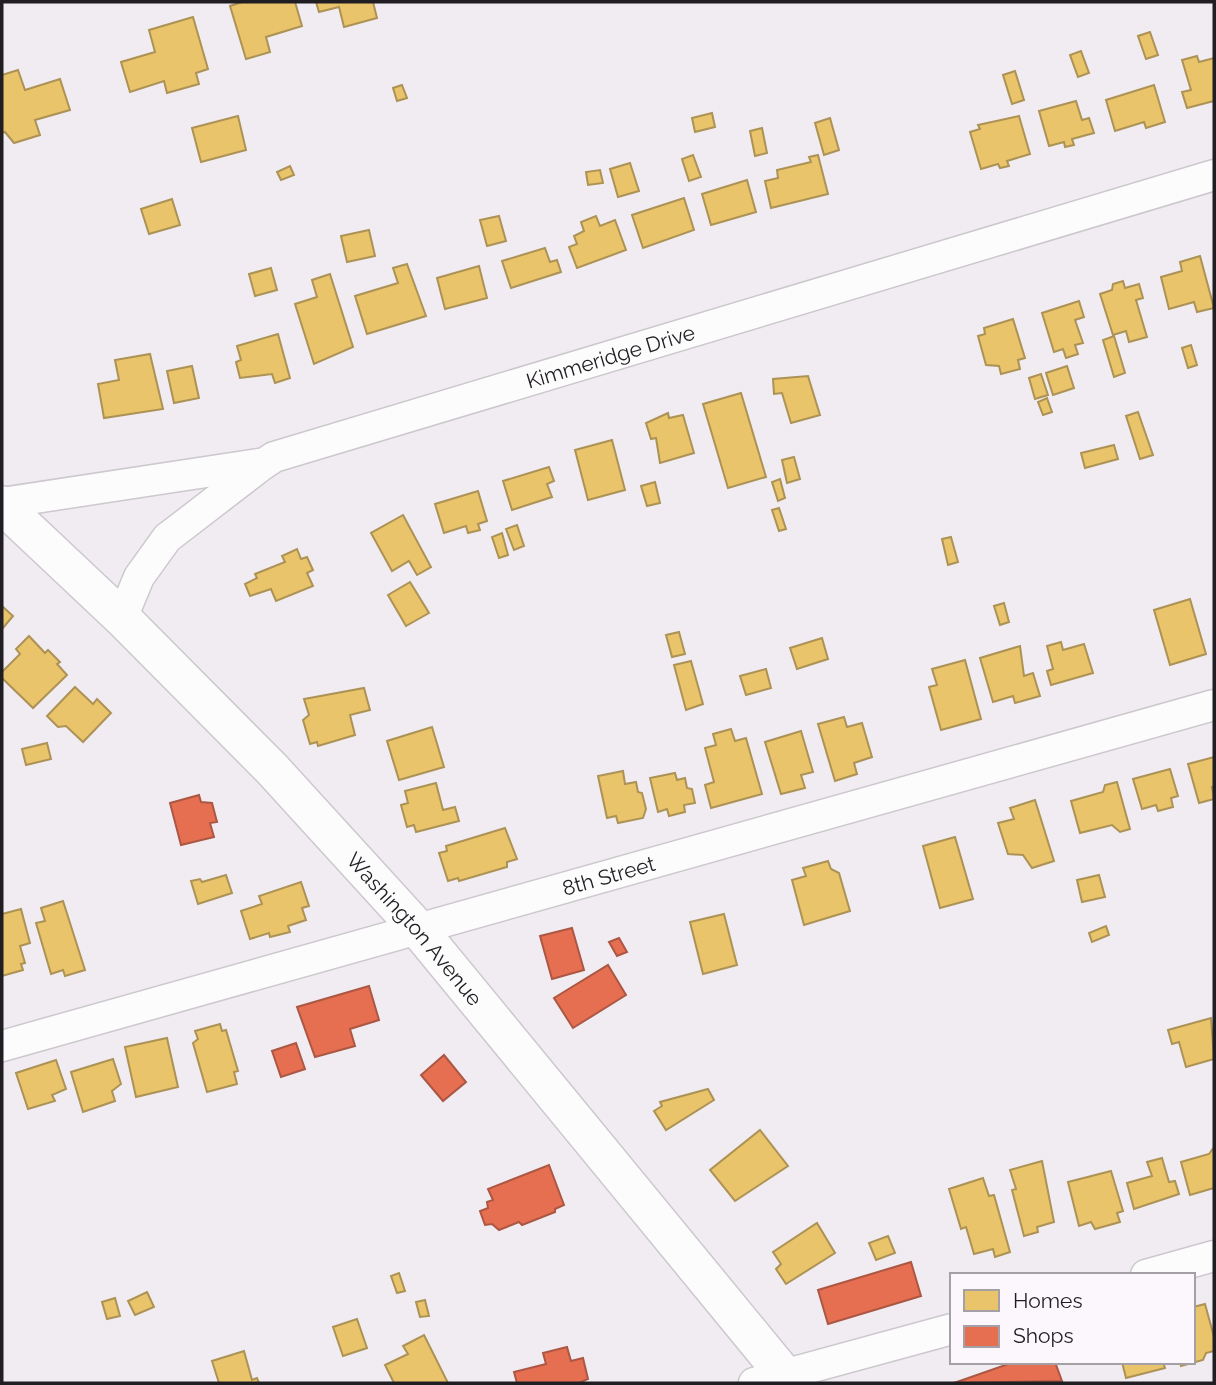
<svg xmlns="http://www.w3.org/2000/svg" width="1216" height="1385" font-family="Raleway,sans-serif">
<style>
.homes{fill:#e9c46a;stroke:#ad9255;stroke-width:2}
.shops{fill:#e76f51;stroke:#ac5743;stroke-width:2}
.lines{fill:none;stroke-linecap:round;stroke-linejoin:round}
.minor-casing{stroke:#ccc8cd;stroke-width:33}
.tertiary-casing{stroke:#ccc8cd;stroke-width:40}
.minor{stroke:#fdfcfd;stroke-width:30}
.tertiary{stroke:#fdfcfd;stroke-width:37}
.labels{text-anchor:middle;dominant-baseline:central;stroke-width:7;stroke-linejoin:round;paint-order:stroke}
.street-label{font-size:21px;fill:#211e23;stroke:#fbf7fd}
</style>
<rect width="100%" height="100%" fill="#f0ecf2"/>
<!-- homes -->
<g class="homes">
<path d="M 242,2 L 295,2 L 302,26 L 266,37 L 270,52 L 246,59 L 230,6 Z"/>
<path d="M 316,2 L 373,2 L 377,18 L 344,27 L 339,7 L 319,12 Z"/>
<path d="M 193,17 L 208,69 L 196,73 L 199,84 L 167,93 L 164,81 L 130,92 L 121,62 L 155,52 L 149,30 Z"/>
<path d="M 1150,32 L 1158,55 L 1146,59 L 1138,36 Z"/>
<path d="M 1081,51 L 1089,73 L 1078,77 L 1070,55 Z"/>
<path d="M 1197,56 L 1199,62 L 1214,58 L 1214,101 L 1187,108 L 1182,92 L 1191,90 L 1182,60 Z"/>
<path d="M 18,70 L 25,90 L 60,79 L 70,110 L 35,120 L 40,135 L 14,143 L 5,132 L 2,133 L 2,75 Z"/>
<path d="M 1015,71 L 1024,100 L 1012,104 L 1003,75 Z"/>
<path d="M 402,85 L 407,98 L 397,101 L 393,88 Z"/>
<path d="M 1154,85 L 1165,122 L 1146,128 L 1144,122 L 1115,131 L 1106,100 Z"/>
<path d="M 1076,101 L 1082,120 L 1089,118 L 1094,133 L 1072,139 L 1074,145 L 1065,147 L 1064,142 L 1049,146 L 1039,111 Z"/>
<path d="M 712,113 L 715,127 L 695,132 L 692,118 Z"/>
<path d="M 238,116 L 246,150 L 201,162 L 192,128 Z"/>
<path d="M 1019,116 L 1030,154 L 1007,161 L 1009,166 L 1000,168 L 998,164 L 981,169 L 970,132 L 980,129 L 978,125 Z"/>
<path d="M 830,118 L 839,150 L 824,155 L 815,123 Z"/>
<path d="M 762,128 L 767,153 L 755,156 L 750,131 Z"/>
<path d="M 693,155 L 701,177 L 689,181 L 682,159 Z"/>
<path d="M 818,155 L 828,194 L 771,208 L 765,181 L 778,178 L 777,170 L 811,162 L 809,157 Z"/>
<path d="M 630,163 L 639,191 L 618,197 L 610,169 Z"/>
<path d="M 290,166 L 294,175 L 281,180 L 277,172 Z"/>
<path d="M 600,170 L 603,183 L 588,185 L 586,172 Z"/>
<path d="M 747,180 L 756,212 L 711,225 L 702,194 Z"/>
<path d="M 684,198 L 694,230 L 643,248 L 632,215 Z"/>
<path d="M 172,199 L 180,225 L 149,234 L 141,209 Z"/>
<path d="M 499,216 L 506,241 L 487,246 L 480,220 Z"/>
<path d="M 596,216 L 600,226 L 615,220 L 626,250 L 577,268 L 569,247 L 577,244 L 574,236 L 584,231 L 581,222 Z"/>
<path d="M 369,230 L 375,256 L 347,262 L 341,236 Z"/>
<path d="M 545,248 L 550,262 L 557,260 L 561,272 L 511,288 L 502,261 Z"/>
<path d="M 1200,256 L 1214,308 L 1197,312 L 1194,302 L 1169,309 L 1161,277 L 1182,271 L 1180,262 Z"/>
<path d="M 407,264 L 426,316 L 367,334 L 355,296 L 398,283 L 393,268 Z"/>
<path d="M 479,266 L 487,298 L 445,309 L 437,278 Z"/>
<path d="M 271,268 L 277,290 L 255,296 L 249,274 Z"/>
<path d="M 330,274 L 353,347 L 314,364 L 295,304 L 317,297 L 312,280 Z"/>
<path d="M 1123,281 L 1125,288 L 1139,284 L 1143,298 L 1136,300 L 1147,337 L 1129,342 L 1126,331 L 1113,335 L 1100,294 L 1112,290 L 1113,284 Z"/>
<path d="M 1079,301 L 1084,317 L 1075,320 L 1083,343 L 1075,345 L 1078,354 L 1066,358 L 1063,349 L 1054,352 L 1042,313 Z"/>
<path d="M 1013,319 L 1025,358 L 1018,360 L 1020,369 L 1001,374 L 999,366 L 986,365 L 978,336 L 985,334 L 984,328 Z"/>
<path d="M 278,334 L 290,378 L 275,383 L 272,374 L 240,378 L 236,362 L 241,360 L 237,346 Z"/>
<path d="M 1114,336 L 1125,373 L 1114,377 L 1103,340 Z"/>
<path d="M 1191,345 L 1197,365 L 1188,368 L 1182,348 Z"/>
<path d="M 150,354 L 163,409 L 104,418 L 98,384 L 119,380 L 115,360 Z"/>
<path d="M 192,366 L 199,398 L 174,403 L 167,371 Z"/>
<path d="M 1067,366 L 1074,388 L 1053,395 L 1046,373 Z"/>
<path d="M 1041,374 L 1048,395 L 1035,399 L 1029,378 Z"/>
<path d="M 808,376 L 820,415 L 791,423 L 782,393 L 774,394 L 773,379 Z"/>
<path d="M 741,393 L 766,477 L 728,488 L 703,404 Z"/>
<path d="M 1047,398 L 1052,412 L 1043,415 L 1038,402 Z"/>
<path d="M 1138,412 L 1153,455 L 1140,459 L 1126,416 Z"/>
<path d="M 668,413 L 669,418 L 683,415 L 694,453 L 660,463 L 656,438 L 651,439 L 646,423 Z"/>
<path d="M 612,440 L 625,490 L 588,500 L 575,450 Z"/>
<path d="M 1114,445 L 1118,459 L 1085,468 L 1081,453 Z"/>
<path d="M 794,457 L 800,479 L 787,483 L 782,460 Z"/>
<path d="M 549,467 L 554,481 L 547,484 L 552,497 L 512,510 L 503,481 Z"/>
<path d="M 780,479 L 785,498 L 778,501 L 772,482 Z"/>
<path d="M 655,482 L 660,503 L 647,506 L 641,486 Z"/>
<path d="M 478,491 L 487,521 L 478,524 L 480,530 L 468,533 L 466,526 L 444,533 L 435,504 Z"/>
<path d="M 779,508 L 786,529 L 779,531 L 772,510 Z"/>
<path d="M 403,515 L 431,567 L 417,575 L 409,561 L 392,571 L 371,533 Z"/>
<path d="M 517,525 L 524,546 L 514,550 L 506,529 Z"/>
<path d="M 502,533 L 508,555 L 499,558 L 492,537 Z"/>
<path d="M 951,537 L 958,562 L 948,565 L 942,539 Z"/>
<path d="M 297,549 L 301,559 L 307,557 L 313,570 L 307,573 L 313,586 L 276,601 L 271,589 L 250,596 L 245,584 L 257,578 L 255,574 L 285,562 L 282,556 Z"/>
<path d="M 410,582 L 429,613 L 406,626 L 388,595 Z"/>
<path d="M 1190,599 L 1206,654 L 1170,665 L 1154,610 Z"/>
<path d="M 1004,603 L 1009,622 L 1000,625 L 994,606 Z"/>
<path d="M 2,606 L 13,616 L 3,628 L 2,628 Z"/>
<path d="M 679,632 L 685,654 L 672,657 L 666,635 Z"/>
<path d="M 29,636 L 45,653 L 48,650 L 60,662 L 57,664 L 67,675 L 33,708 L 2,678 L 2,672 L 20,654 L 16,649 Z"/>
<path d="M 822,638 L 828,659 L 797,669 L 790,648 Z"/>
<path d="M 1061,642 L 1063,650 L 1084,644 L 1093,673 L 1051,685 L 1047,671 L 1053,669 L 1047,646 Z"/>
<path d="M 1020,646 L 1024,676 L 1033,673 L 1040,696 L 1015,703 L 1013,696 L 993,702 L 980,658 Z"/>
<path d="M 965,660 L 981,719 L 941,730 L 929,687 L 937,685 L 932,669 Z"/>
<path d="M 691,661 L 703,704 L 686,710 L 674,665 Z"/>
<path d="M 766,669 L 771,688 L 746,695 L 740,676 Z"/>
<path d="M 75,687 L 93,704 L 97,699 L 111,713 L 83,742 L 66,726 L 58,727 L 47,716 Z"/>
<path d="M 364,688 L 370,710 L 350,715 L 355,735 L 318,746 L 317,742 L 310,744 L 303,720 L 309,715 L 304,699 Z"/>
<path d="M 844,717 L 847,727 L 862,723 L 872,757 L 854,763 L 857,774 L 835,781 L 818,724 Z"/>
<path d="M 432,727 L 444,767 L 399,780 L 387,741 Z"/>
<path d="M 731,729 L 735,741 L 746,738 L 762,794 L 711,808 L 705,785 L 714,782 L 705,748 L 716,745 L 713,734 Z"/>
<path d="M 801,731 L 813,772 L 801,775 L 805,788 L 781,794 L 765,742 Z"/>
<path d="M 47,743 L 51,759 L 26,765 L 22,749 Z"/>
<path d="M 1214,757 L 1214,787 L 1212,787 L 1214,799 L 1199,803 L 1188,764 Z"/>
<path d="M 1170,769 L 1178,796 L 1171,798 L 1173,807 L 1158,811 L 1156,805 L 1142,809 L 1133,779 Z"/>
<path d="M 623,771 L 625,784 L 636,782 L 638,792 L 642,793 L 646,809 L 643,818 L 618,823 L 616,816 L 607,818 L 598,776 Z"/>
<path d="M 675,773 L 677,780 L 685,778 L 687,788 L 692,789 L 695,803 L 684,805 L 685,812 L 669,816 L 667,809 L 658,812 L 650,778 Z"/>
<path d="M 1117,782 L 1130,829 L 1120,832 L 1112,825 L 1080,833 L 1071,801 L 1103,792 L 1105,785 Z"/>
<path d="M 436,783 L 443,810 L 455,807 L 459,821 L 416,832 L 414,825 L 407,827 L 401,805 L 408,803 L 405,791 Z"/>
<path d="M 1035,800 L 1054,861 L 1032,868 L 1023,855 L 1008,854 L 998,823 L 1014,819 L 1010,808 Z"/>
<path d="M 505,828 L 517,859 L 507,862 L 507,867 L 459,881 L 458,878 L 448,881 L 439,853 L 447,851 L 446,846 Z"/>
<path d="M 955,837 L 973,899 L 940,908 L 923,846 Z"/>
<path d="M 828,861 L 831,869 L 839,873 L 850,911 L 804,925 L 792,880 L 806,876 L 803,868 Z"/>
<path d="M 226,875 L 232,893 L 198,904 L 191,881 L 200,879 L 202,882 Z"/>
<path d="M 1099,875 L 1105,897 L 1082,902 L 1077,880 Z"/>
<path d="M 301,882 L 309,906 L 302,908 L 306,920 L 288,926 L 290,932 L 270,937 L 269,933 L 250,939 L 241,911 L 262,904 L 259,896 Z"/>
<path d="M 63,901 L 85,970 L 65,976 L 63,970 L 51,974 L 36,923 L 45,921 L 41,908 Z"/>
<path d="M 21,909 L 30,943 L 20,946 L 25,963 L 21,964 L 23,970 L 2,976 L 2,914 Z"/>
<path d="M 724,914 L 737,965 L 703,974 L 690,922 Z"/>
<path d="M 1106,926 L 1109,935 L 1092,942 L 1089,933 Z"/>
<path d="M 1211,1018 L 1214,1059 L 1186,1067 L 1179,1042 L 1172,1044 L 1168,1030 Z"/>
<path d="M 220,1024 L 222,1031 L 226,1030 L 238,1071 L 234,1072 L 237,1084 L 207,1092 L 193,1043 L 198,1039 L 195,1031 Z"/>
<path d="M 167,1038 L 178,1087 L 136,1097 L 125,1047 Z"/>
<path d="M 113,1059 L 121,1084 L 112,1091 L 115,1101 L 83,1112 L 71,1072 Z"/>
<path d="M 56,1060 L 66,1089 L 52,1095 L 55,1101 L 28,1109 L 16,1073 Z"/>
<path d="M 708,1089 L 714,1100 L 666,1130 L 654,1111 L 662,1106 L 660,1102 Z"/>
<path d="M 760,1130 L 788,1166 L 735,1201 L 710,1170 Z"/>
<path d="M 1214,1147 L 1214,1188 L 1190,1195 L 1181,1162 L 1209,1154 Z"/>
<path d="M 1162,1158 L 1169,1182 L 1175,1181 L 1179,1194 L 1134,1209 L 1127,1183 L 1152,1176 L 1147,1162 Z"/>
<path d="M 1042,1161 L 1054,1222 L 1037,1227 L 1038,1232 L 1024,1236 L 1012,1190 L 1016,1189 L 1010,1170 Z"/>
<path d="M 1111,1171 L 1123,1211 L 1117,1213 L 1120,1222 L 1095,1229 L 1091,1222 L 1079,1226 L 1068,1182 Z"/>
<path d="M 983,1178 L 989,1196 L 994,1195 L 1010,1252 L 995,1257 L 993,1249 L 974,1254 L 966,1227 L 961,1229 L 949,1189 Z"/>
<path d="M 817,1223 L 835,1253 L 786,1284 L 776,1269 L 781,1264 L 773,1252 Z"/>
<path d="M 888,1236 L 895,1253 L 876,1260 L 869,1243 Z"/>
<path d="M 399,1273 L 405,1291 L 397,1293 L 391,1276 Z"/>
<path d="M 147,1292 L 154,1307 L 135,1315 L 128,1301 Z"/>
<path d="M 115,1298 L 120,1316 L 107,1319 L 102,1302 Z"/>
<path d="M 425,1300 L 429,1316 L 420,1317 L 416,1302 Z"/>
<path d="M 1205,1304 L 1214,1337 L 1214,1351 L 1206,1353 L 1203,1360 L 1181,1366 L 1180,1362 L 1193,1362 L 1193,1307 Z"/>
<path d="M 357,1319 L 367,1348 L 343,1356 L 333,1327 Z"/>
<path d="M 424,1335 L 448,1383 L 394,1383 L 385,1365 L 408,1354 L 403,1346 Z"/>
<path d="M 244,1351 L 252,1380 L 257,1378 L 259,1383 L 219,1383 L 212,1361 Z"/>
<path d="M 1122,1362 L 1163,1362 L 1165,1368 L 1126,1378 Z"/>
</g>
<!-- shops -->
<g class="shops">
<path d="M 199,795 L 201,802 L 212,803 L 217,822 L 210,823 L 214,837 L 181,845 L 170,803 Z"/>
<path d="M 572,928 L 584,970 L 552,979 L 540,936 Z"/>
<path d="M 619,938 L 627,952 L 617,956 L 609,942 Z"/>
<path d="M 608,965 L 626,995 L 573,1028 L 554,998 Z"/>
<path d="M 369,986 L 379,1020 L 350,1029 L 355,1046 L 315,1057 L 297,1007 Z"/>
<path d="M 296,1043 L 305,1069 L 281,1077 L 272,1051 Z"/>
<path d="M 444,1055 L 466,1082 L 443,1101 L 421,1075 Z"/>
<path d="M 549,1165 L 564,1205 L 555,1209 L 555,1212 L 522,1225 L 519,1222 L 499,1230 L 492,1224 L 485,1225 L 480,1211 L 488,1208 L 487,1202 L 493,1200 L 488,1189 Z"/>
<path d="M 911,1262 L 921,1296 L 828,1324 L 818,1290 Z"/>
<path d="M 567,1347 L 571,1361 L 583,1358 L 588,1379 L 579,1383 L 517,1383 L 514,1372 L 546,1364 L 543,1353 Z"/>
<path d="M 1014,1362 L 1055,1362 L 1062,1381 L 954,1383 Z"/>
</g>
<g class="lines">
<defs>
<g id="minor">
<path id="s1" d="M 2,503 L 265,463 L 274,457 L 1214,175"/>
<path d="M 122,618 L 139,577 L 167,538 L 262,465"/>
<path id="s2" d="M 2,1046 L 1214,705"/>
<path d="M 1146,1275 L 1214,1256"/>
<path d="M 754,1383 L 952,1329"/>
</g>
<g id="tertiary">
<path id="s3" d="M 2,505 L 122,618 L 272,769 L 418,929 L 791,1383"/>
</g>
</defs>
<!-- minor casing -->
<use href="#minor" class="minor-casing"/>
<!-- tertiary casing -->
<use href="#tertiary" class="tertiary-casing"/>
<!-- minor -->
<use href="#minor" class="minor"/>
<!-- tertiary -->
<use href="#tertiary" class="tertiary"/>
</g>
<g class="labels">
<!-- street labels -->
<g class="street-label">
<text stroke="none"><textPath href="#s1" startOffset="628">Kimmeridge Drive</textPath></text>
<text stroke="none"><textPath href="#s2" startOffset="630">8th Street</textPath></text>
<text stroke="none"><textPath href="#s3" startOffset="592">Washington Avenue</textPath></text>
</g>
</g>
<!-- border -->
<rect width="1216" height="1385" fill="none" stroke="#211e23" stroke-width="7"/>
<!-- legend -->
<rect x="950" y="1273" width="245" height="91" fill="#fbf7fd" stroke="#a4a0a6" stroke-width="2"/>
<rect x="964" y="1290" width="35" height="21" fill="#e9c46a" stroke="#a4a0a6" stroke-width="2"/>
<text x="1013" y="1308" font-size="21" fill="#211e23">Homes</text>
<rect x="964" y="1326" width="35" height="21" fill="#e76f51" stroke="#a4a0a6" stroke-width="2"/>
<text x="1013" y="1343" font-size="21" fill="#211e23">Shops</text>
</svg>
